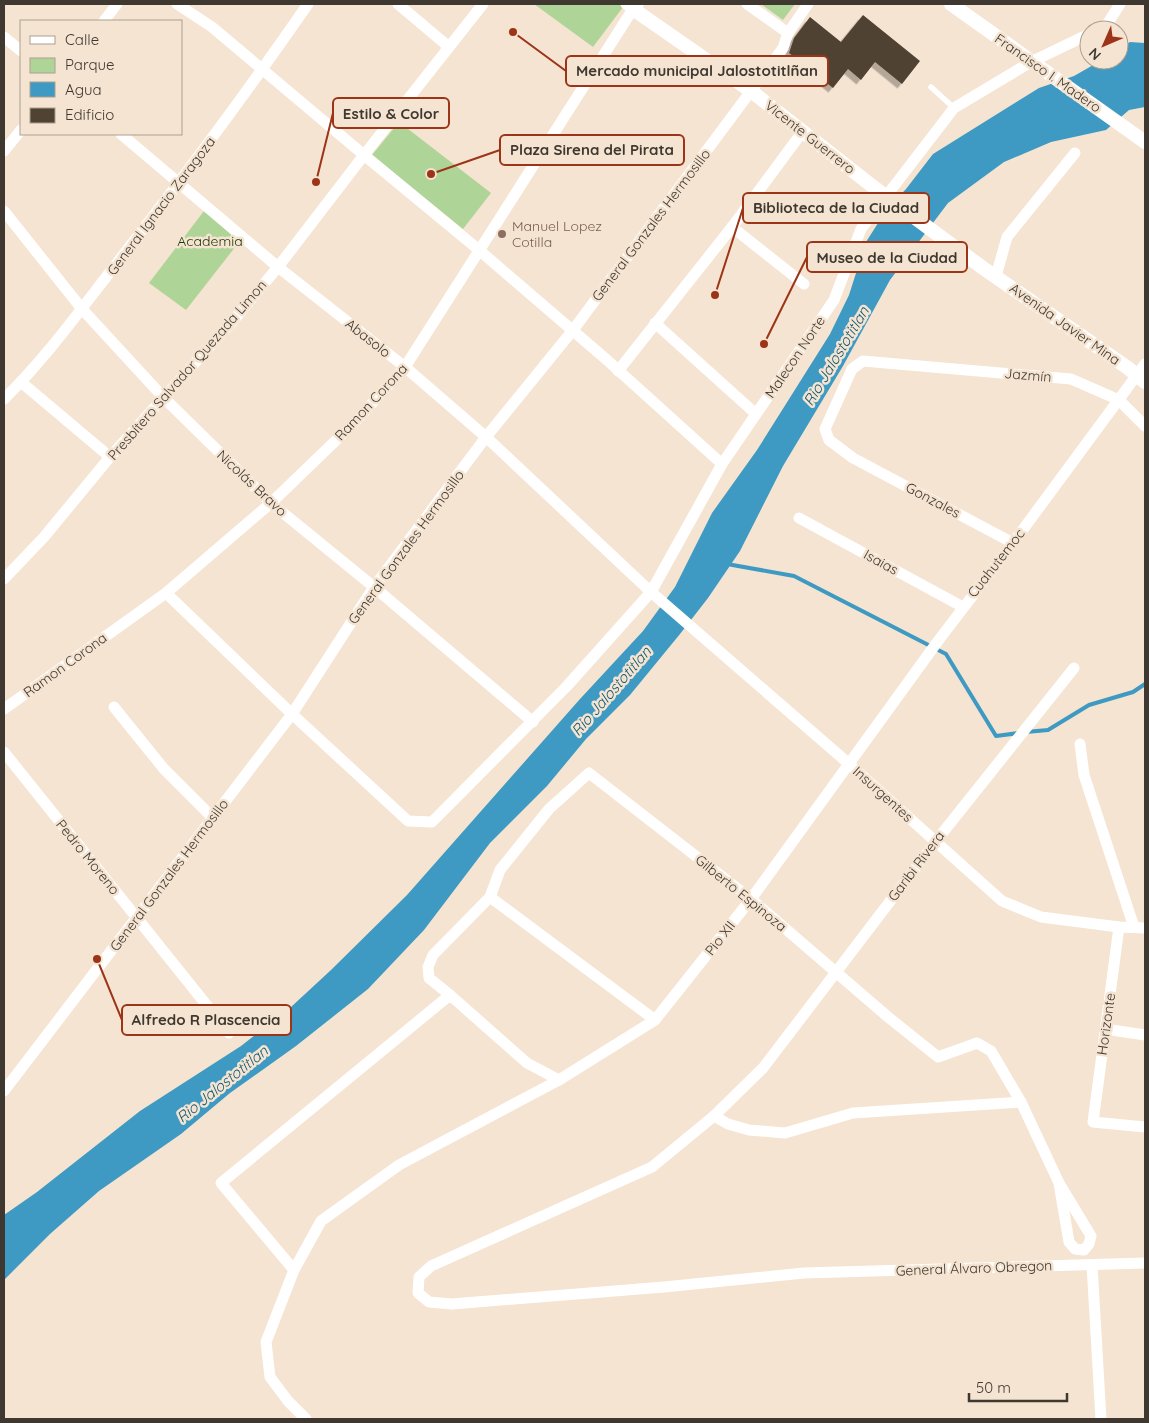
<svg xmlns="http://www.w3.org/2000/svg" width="1149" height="1423" font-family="Quicksand,sans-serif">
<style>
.green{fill:#aed597}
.water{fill:#3e9ac2}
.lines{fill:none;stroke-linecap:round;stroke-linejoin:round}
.stream{stroke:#3e9ac2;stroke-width:4}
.building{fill:#504333;filter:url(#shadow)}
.service{stroke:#fff;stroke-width:5.5}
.minor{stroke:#fff;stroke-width:11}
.tertiary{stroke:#fff;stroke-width:14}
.education-dot{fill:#8d6e63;stroke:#f5e4d1;stroke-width:2}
.labels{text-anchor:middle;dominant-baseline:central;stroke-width:5;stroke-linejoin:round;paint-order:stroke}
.street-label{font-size:14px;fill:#3e3830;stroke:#f5e4d1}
.education-label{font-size:14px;fill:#785e54;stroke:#f5e4d1;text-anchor:start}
.park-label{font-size:14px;fill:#1b3503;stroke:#f5e4d1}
.water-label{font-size:15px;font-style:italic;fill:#0f5874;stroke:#f5e4d1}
.leader{fill:none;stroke:#9c3417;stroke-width:2}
.callout-dot{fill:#9c3417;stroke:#f5e4d1;stroke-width:2}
.callout{fill:#f5e4d1;stroke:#9c3417;stroke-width:2}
.callout-label{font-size:15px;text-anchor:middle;font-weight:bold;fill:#3e3830}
</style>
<defs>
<filter id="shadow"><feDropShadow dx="-4.5" dy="4.5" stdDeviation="0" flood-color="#0004"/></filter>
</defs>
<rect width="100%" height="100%" fill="#f5e4d1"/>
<!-- green -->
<g class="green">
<path d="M 534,4 L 619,4 L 623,7 L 593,47 Z"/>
<path d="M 761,4 L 795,4 L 783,20 Z"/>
<path d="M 399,122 L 491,193 L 463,229 L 372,155 Z"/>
<path d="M 207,207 L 243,237 L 186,310 L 149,283 Z"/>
</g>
<!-- water -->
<path class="water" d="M 1130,42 L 1145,43 L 1145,107 L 1129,110 L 1106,130 L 1051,142 L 1004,162 L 948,203 L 890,280 L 843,366 L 783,466 L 740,551 L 708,598 L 680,634 L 630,695 L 586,739 L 547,786 L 490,843 L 424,930 L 368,989 L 296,1046 L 230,1093 L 181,1134 L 99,1191 L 50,1234 L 4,1280 L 4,1215 L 37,1192 L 140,1111 L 241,1046 L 291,1007 L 331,970 L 407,895 L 580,699 L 643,631 L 675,587 L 712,513 L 757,450 L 830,334 L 849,295 L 866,242 L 887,209 L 906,189 L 933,154 L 1039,88 L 1074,76 L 1102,60 L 1119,60 L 1119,49 Z"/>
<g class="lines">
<!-- stream -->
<g class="stream">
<path d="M 727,564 L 794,576 L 946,654 L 996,736 L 1019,733"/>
<path d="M 1026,732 L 1048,730 L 1089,705 L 1133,692 L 1145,684"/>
</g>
</g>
<!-- building -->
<path class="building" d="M 863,15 L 920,61 L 902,84 L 875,62 L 861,80 L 848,69 L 833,88 L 789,53 L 794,38 L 810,17 L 841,42 Z"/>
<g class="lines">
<!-- service -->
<path class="service" d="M 931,87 L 954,108"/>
<!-- minor -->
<g class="minor">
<path d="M 177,4 L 212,27 L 364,155 L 479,250 L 607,360 L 722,464"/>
<path d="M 398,4 L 449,47"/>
<path d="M 747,4 L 788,33"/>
<path d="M 104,21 L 117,4"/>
<path d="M 1098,30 L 1106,26 L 1120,4"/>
<path d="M 4,37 L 21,51"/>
<path d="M 121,134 L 278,267 L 405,367 L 486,437 L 651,592 L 848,763 L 1002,901 L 1041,917 L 1119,927 L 1145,928"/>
<path d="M 4,151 L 21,130"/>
<path d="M 4,211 L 82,309 L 164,398 L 271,503 L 374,587 L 533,722"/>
<path d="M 732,227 L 804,284"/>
<path d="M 996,276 L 1007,237 L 1075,153"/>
<path d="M 655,323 L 756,414"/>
<path d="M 618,371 L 732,227 L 803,131"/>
<path d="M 21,382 L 110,457"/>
<path d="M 4,399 C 46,358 81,309 117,263 C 183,178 247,92 308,4"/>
<path d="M 799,518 L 963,607"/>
<path d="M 1013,543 L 853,458 L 829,440 L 825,429 L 852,369 L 863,361 L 1071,379 L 1119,400 L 1145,426"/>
<path d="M 4,579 L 44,537 L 110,457 L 238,315 L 278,267 L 364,155 L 483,4"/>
<path d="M 166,593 L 292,714 L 408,821 L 432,822 L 567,686 L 651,592 L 722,464 L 834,300 L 861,229 L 954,108 L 1031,62 L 1089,34"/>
<path d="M 114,707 L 164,769 L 213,818"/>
<path d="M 4,709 L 166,593 L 271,503 L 356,421 L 405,367 L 633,9 L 626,4"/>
<path d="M 1080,744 L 1084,775 L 1134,927"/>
<path d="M 4,752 L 229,1033"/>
<path d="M 490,897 L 655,1020"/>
<path d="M 1119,927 L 1093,1122 L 1145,1127"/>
<path d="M 450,995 L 429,978 L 428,967 L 433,955 L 490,897 L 500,870 L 549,809 L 589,773 L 751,899 L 888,1017 L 938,1057 L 977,1043 L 991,1051 L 1021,1102 L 1059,1183 L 1091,1236 L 1089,1244 L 1084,1250 L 1075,1249 L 1069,1242 L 1059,1183"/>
<path d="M 1105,1029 L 1145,1035"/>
<path d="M 559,1080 L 655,1020 L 751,899 L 938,641 L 1013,543 L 1145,364"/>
<path d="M 4,1091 L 292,714 L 374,587 L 486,437 L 573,330 L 751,91 L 783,48 L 788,33 L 808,4"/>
<path d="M 1021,1102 L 853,1113 L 785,1133 L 749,1130 L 728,1124 L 714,1116 L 763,1068 L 936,841 L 1074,668"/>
<path d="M 714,1116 L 652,1167 L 431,1266 L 419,1277 L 418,1293 L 429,1302 L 452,1304 L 664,1287 L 804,1273 L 1145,1263"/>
<path d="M 1092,1265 L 1101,1419"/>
<path d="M 294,1270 L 221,1183 L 450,995 L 527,1063 L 559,1080 L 399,1165 L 321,1221 L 294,1270 L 266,1342 L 270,1377 L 288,1401 L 306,1419"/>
</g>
<!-- tertiary -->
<g class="tertiary">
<path d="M 637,4 L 633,9 L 751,91 L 876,189 L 983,268 L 1128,368 L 1145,382"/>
<path d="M 951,4 L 1145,142"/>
</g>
</g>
<!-- markers -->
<circle class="education-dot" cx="502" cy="234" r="5"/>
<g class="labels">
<!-- street labels -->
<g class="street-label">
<text transform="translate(1048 73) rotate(35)">Francisco I. Madero</text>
<text transform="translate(810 137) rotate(38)">Vicente Guerrero</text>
<text transform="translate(161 206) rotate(-53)">General Ignacio Zaragoza</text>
<text transform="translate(651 225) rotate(-53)">General Gonzales Hermosillo</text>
<text transform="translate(1065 324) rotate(35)">Avenida Javier Mina</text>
<text transform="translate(368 338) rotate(38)">Abasolo</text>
<text transform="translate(795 357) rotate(-56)">Malecon Norte</text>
<text transform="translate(187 370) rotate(-49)">Presbítero Salvador Quezada Limon</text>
<text transform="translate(1028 375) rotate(5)">Jazmín</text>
<text transform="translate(371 402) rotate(-47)">Ramon Corona</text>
<text transform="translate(252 483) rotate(43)">Nicolás Bravo</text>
<text transform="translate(933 500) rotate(28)">Gonzales</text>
<text transform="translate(406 547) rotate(-54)">General Gonzales Hermosillo</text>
<text transform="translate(881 562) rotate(29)">Isaias</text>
<text transform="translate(996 563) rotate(-52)">Cuahutemoc</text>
<text transform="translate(65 665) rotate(-36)">Ramon Corona</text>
<text transform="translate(883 794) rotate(42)">Insurgentes</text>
<text transform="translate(88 857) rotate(51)">Pedro Moreno</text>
<text transform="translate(916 866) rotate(-53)">Garibi Rivera</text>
<text transform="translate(169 875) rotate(-53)">General Gonzales Hermosillo</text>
<text transform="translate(741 893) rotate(39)">Gilberto Espinoza</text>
<text transform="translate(720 938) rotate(-52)">Pio XII</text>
<text transform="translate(1106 1024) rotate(-82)">Horizonte</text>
<text transform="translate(974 1268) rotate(-2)">General Álvaro Obregon</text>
</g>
<!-- education labels -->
<g class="education-label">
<text x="512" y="226">Manuel Lopez<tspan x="512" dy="16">Cotilla</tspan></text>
</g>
<!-- park labels -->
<g class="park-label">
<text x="210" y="241">Academia</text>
</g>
<!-- water labels -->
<g class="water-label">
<text transform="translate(836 356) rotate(-59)">Rio Jalostotitlan</text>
<text transform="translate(611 691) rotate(-49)">Rio Jalostotitlan</text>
<text transform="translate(222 1084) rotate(-39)">Rio Jalostotitlan</text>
</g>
</g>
<!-- callouts -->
<path class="leader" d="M513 32L566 71M316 182L333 113M431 174L500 150M715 295L743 208M764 344L807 257M97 959L122 1020"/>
<g class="callout-dot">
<circle cx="513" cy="32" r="5"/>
<circle cx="316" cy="182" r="5"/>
<circle cx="431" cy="174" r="5"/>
<circle cx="715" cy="295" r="5"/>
<circle cx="764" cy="344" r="5"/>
<circle cx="97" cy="959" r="5"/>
</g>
<g class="callout">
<rect x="566" y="56" width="262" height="30" rx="5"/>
<rect x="333" y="98" width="116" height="30" rx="5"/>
<rect x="500" y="135" width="184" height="30" rx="5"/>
<rect x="743" y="193" width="186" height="30" rx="5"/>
<rect x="807" y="242" width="160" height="30" rx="5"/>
<rect x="122" y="1005" width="169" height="30" rx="5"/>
</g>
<g class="callout-label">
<text x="697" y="76">Mercado municipal Jalostotitlñan</text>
<text x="391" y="119">Estilo &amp; Color</text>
<text x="592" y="155">Plaza Sirena del Pirata</text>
<text x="836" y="213">Biblioteca de la Ciudad</text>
<text x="887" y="263">Museo de la Ciudad</text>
<text x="206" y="1025">Alfredo R Plascencia</text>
</g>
<!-- border -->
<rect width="1149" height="1423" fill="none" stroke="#3e3830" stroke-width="10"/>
<!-- legend -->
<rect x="20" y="20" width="162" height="115" fill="#f5e4d1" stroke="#ac9f91"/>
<rect x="30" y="36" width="25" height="8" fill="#ffffff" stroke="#ac9f91"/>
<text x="65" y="45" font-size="15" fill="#3e3830">Calle</text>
<rect x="30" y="58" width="25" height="15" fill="#aed597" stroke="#ac9f91"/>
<text x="65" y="70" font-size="15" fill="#3e3830">Parque</text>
<rect x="30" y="82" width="25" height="15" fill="#3e9ac2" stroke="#ac9f91"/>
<text x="65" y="95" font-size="15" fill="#3e3830">Agua</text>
<rect x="30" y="108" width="25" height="15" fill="#504333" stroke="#ac9f91"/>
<text x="65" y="120" font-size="15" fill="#3e3830">Edificio</text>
<!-- north arrow -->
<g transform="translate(1104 45) rotate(225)"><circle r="24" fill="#f5e4d1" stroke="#ac9f91"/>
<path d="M0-4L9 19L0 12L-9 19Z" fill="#9c3417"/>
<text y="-8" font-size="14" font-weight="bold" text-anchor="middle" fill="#3e3830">N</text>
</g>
<!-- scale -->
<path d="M969 1393v8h98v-8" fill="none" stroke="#3e3830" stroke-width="2.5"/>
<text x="976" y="1393" font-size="15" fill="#3e3830" stroke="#f5e4d1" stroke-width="4" paint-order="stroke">50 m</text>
</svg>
